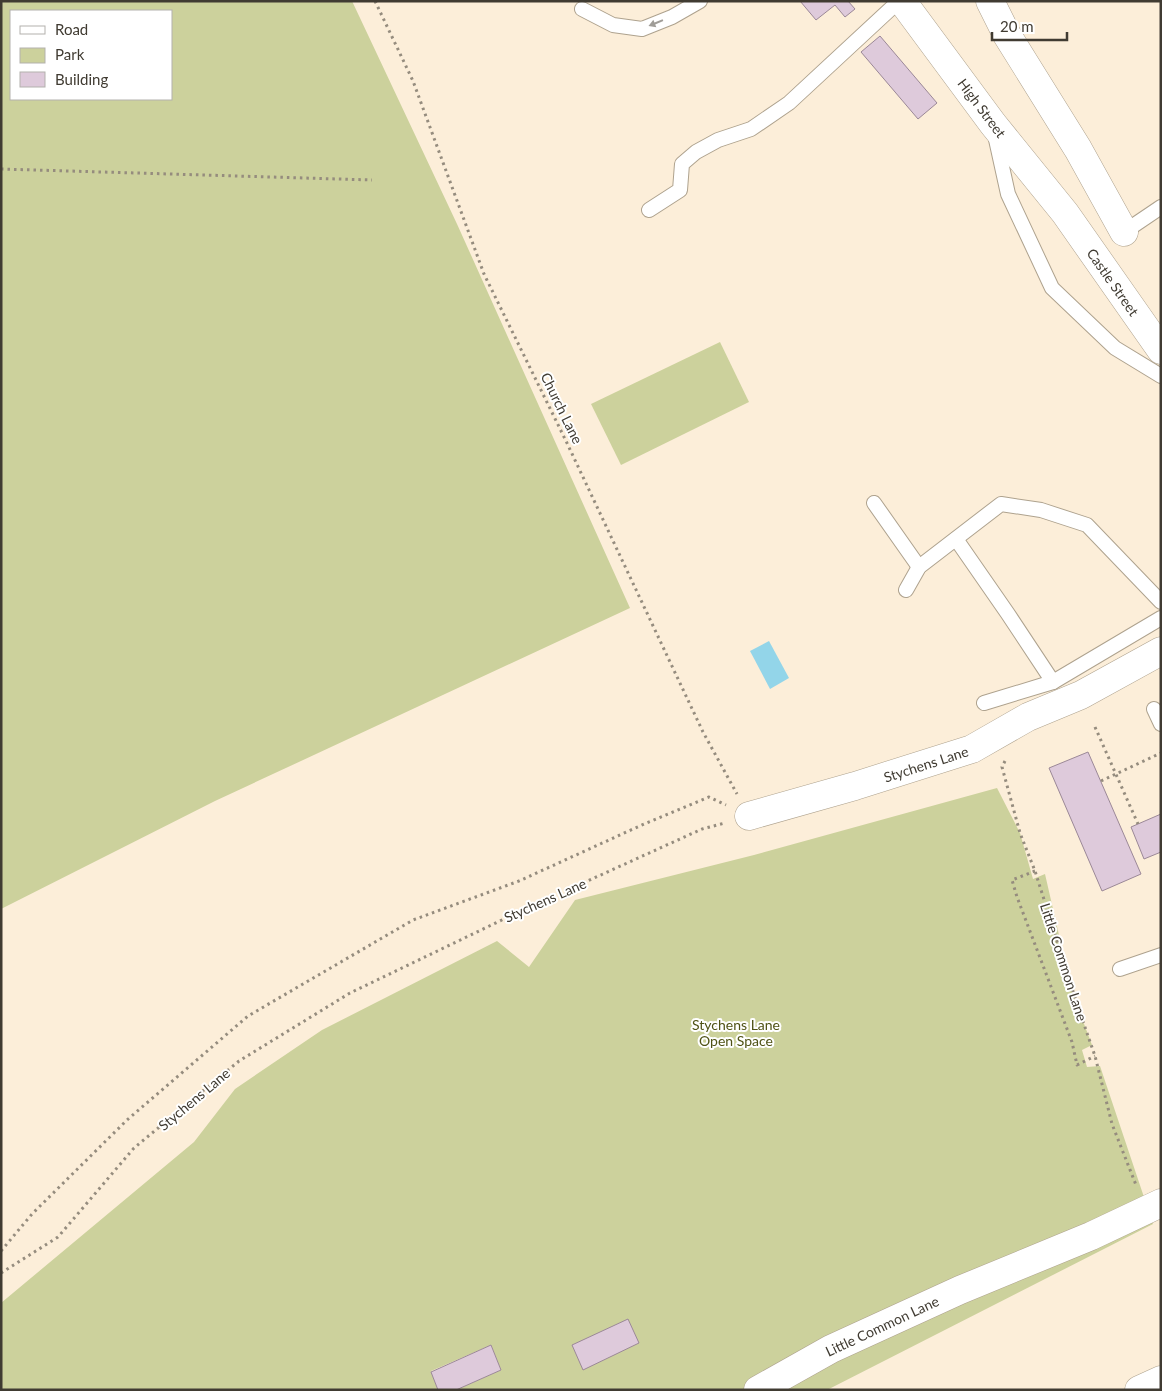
<svg xmlns="http://www.w3.org/2000/svg" width="1162" height="1391" font-family="Lato,sans-serif">
<style>
.green{fill:#ccd19c;fill-rule:evenodd}
.water{fill:#93d5e9}
.building{fill:#decadb;stroke:#9b8897}
.lines{fill:none;stroke-linecap:round;stroke-linejoin:round}
.service-casing{stroke:#aea28e;stroke-width:16}
.minor-casing{stroke:#aea28e;stroke-width:29}
.tertiary-casing{stroke:#aea28e;stroke-width:29}
.primary-casing{stroke:#aea28e;stroke-width:29}
.path{stroke:#958c7e;stroke-width:3;stroke-dasharray:2.5 4;stroke-linecap:butt}
.service{stroke:#fff;stroke-width:14}
.minor{stroke:#fff;stroke-width:28}
.tertiary{stroke:#fff;stroke-width:28}
.primary{stroke:#fff;stroke-width:28}
.oneway{fill:#a09d98}
.labels{text-anchor:middle;dominant-baseline:central;stroke-width:4;stroke-linejoin:round;paint-order:stroke}
.street-label{font-size:14px;fill:#403b32;stroke:#fff}
.park-label{font-size:14px;fill:#4f5215;stroke:#fff}
</style>
<rect width="100%" height="100%" fill="#fceed9"/>
<!-- green -->
<g class="green">
<path d="M 1,1 L 352,1 L 457,224 L 630,608 L 215,801 L 1,909 ZM 171,11 L 171,99 L 11,99 L 11,11 Z"/>
<path d="M 720,342 L 749,402 L 621,465 L 591,404 Z"/>
<path d="M 997,788 L 1020,833 L 1033,879 L 1045,874 L 1072,992 L 1092,1045 L 1082,1050 L 1087,1067 L 1100,1066 L 1153,1224 L 827,1390 L 456,1390 L 501,1370 L 491,1345 L 431,1371 L 438,1390 L 1,1390 L 1,1303 L 194,1142 L 235,1089 L 322,1030 L 497,941 L 529,967 L 575,900 L 754,855 Z"/>
</g>
<!-- water -->
<path class="water" d="M 769,641 L 789,678 L 770,689 L 750,651 Z"/>
<!-- building -->
<g class="building">
<path d="M 800,1 L 848,1 L 855,9 L 845,17 L 835,5 L 816,20 Z"/>
<path d="M 880,36 L 937,103 L 918,119 L 861,52 Z"/>
<path d="M 1088,752 L 1141,874 L 1102,891 L 1049,768 Z"/>
<path d="M 1161,814 L 1161,852 L 1144,859 L 1131,827 Z"/>
<path d="M 628,1319 L 639,1343 L 583,1370 L 572,1345 Z"/>
<path d="M 491,1345 L 501,1370 L 456,1390 L 438,1390 L 431,1372 Z"/>
</g>
<g class="lines">
<defs>
<g id="service">
<path d="M 582,9 L 613,25 L 642,29 L 672,17 L 700,1"/>
<path d="M 995,135 L 1008,194 L 1052,288 L 1115,348 L 1161,376"/>
<path d="M 649,210 L 680,190 L 682,164 L 696,152 L 718,140 L 751,129 L 789,103 L 899,1"/>
<path d="M 1124,232 L 1161,207"/>
<path d="M 874,503 L 919,567"/>
<path d="M 956,539 L 1008,614 L 1053,682"/>
<path d="M 906,590 L 919,567 L 1001,504 L 1041,510 L 1087,525 L 1161,602"/>
<path d="M 984,703 L 1053,682 L 1161,618"/>
<path d="M 1154,709 L 1161,724"/>
<path d="M 1120,969 L 1161,955"/>
</g>
<g id="minor">
<path d="M 990,1 L 1007,35 L 1078,149 L 1124,232"/>
<path d="M 749,816 L 855,786 L 972,749 L 1028,717 L 1081,695 L 1161,651"/>
<path d="M 1139,1390 L 1161,1380"/>
</g>
<path id="tertiary" d="M 758,1390 L 831,1349 L 960,1290 L 1091,1236 L 1161,1203"/>
<path id="primary" d="M 902,1 L 993,124 L 1065,213 L 1161,350"/>
</defs>
<!-- service casing -->
<use href="#service" class="service-casing"/>
<!-- minor casing -->
<use href="#minor" class="minor-casing"/>
<!-- tertiary casing -->
<use href="#tertiary" class="tertiary-casing"/>
<!-- primary casing -->
<use href="#primary" class="primary-casing"/>
<!-- path -->
<g class="path">
<path d="M 375,1 L 413,81 L 484,274 L 566,441 L 703,732 L 737,794"/>
<path d="M 1,169 L 372,180"/>
<path d="M 1095,727 L 1138,824"/>
<path d="M 1005,761 L 1002,767 L 1020,833 L 1035,871 L 1079,1010 L 1095,1056 L 1112,1124 L 1136,1185"/>
<path d="M 1101,781 L 1161,753"/>
<path d="M 1035,871 L 1012,880 L 1017,897 L 1072,1042 L 1077,1065 L 1095,1056"/>
<path d="M 1,1251 L 32,1214 L 127,1120 L 248,1016 L 413,920 L 519,881 L 644,824 L 709,797 L 726,805"/>
<path d="M 1,1273 L 58,1237 L 134,1148 L 239,1061 L 350,993 L 506,918 L 702,829 L 725,823"/>
</g>
<!-- service -->
<use href="#service" class="service"/>
<!-- minor -->
<use href="#minor" class="minor"/>
<!-- tertiary -->
<use href="#tertiary" class="tertiary"/>
<!-- primary -->
<use href="#primary" class="primary"/>
</g>
<!-- one-way arrows -->
<defs><path id="oneway-solid" d="M-6-.8H1V-3.2L6.5 0L1 3.2V.8H-6Z" transform="scale(1.25)"/></defs>
<use class="oneway" href="#oneway-solid" transform="translate(656 23) rotate(158)"/>
<g class="labels">
<!-- street labels -->
<g class="street-label">
<text transform="translate(982 108) rotate(53)">High Street</text>
<text transform="translate(1113 282) rotate(55)">Castle Street</text>
<text transform="translate(562 408) rotate(64)">Church Lane</text>
<text transform="translate(926 764) rotate(-18)">Stychens Lane</text>
<text transform="translate(545 900) rotate(-24)">Stychens Lane</text>
<text transform="translate(1064 962) rotate(72)">Little Common Lane</text>
<text transform="translate(194 1099) rotate(-40)">Stychens Lane</text>
<text transform="translate(882 1326) rotate(-25)">Little Common Lane</text>
</g>
<!-- park labels -->
<g class="park-label">
<text x="736" y="1024">Stychens Lane<tspan x="736" dy="16">Open Space</tspan></text>
</g>
</g>
<!-- border -->
<rect width="1162" height="1391" fill="none" stroke="#403b32" stroke-width="5"/>
<!-- legend -->
<rect x="10" y="10" width="162" height="90" fill="#ffffff" stroke="#b3b1ad"/>
<rect x="20" y="26" width="25" height="8" fill="#ffffff" stroke="#b3b1ad"/>
<text x="55" y="35" font-size="15" fill="#403b32">Road</text>
<rect x="20" y="48" width="25" height="15" fill="#ccd19c" stroke="#b3b1ad"/>
<text x="55" y="60" font-size="15" fill="#403b32">Park</text>
<rect x="20" y="72" width="25" height="15" fill="#decadb" stroke="#b3b1ad"/>
<text x="55" y="85" font-size="15" fill="#403b32">Building</text>
<!-- scale -->
<path d="M992 32v8h75v-8" fill="none" stroke="#403b32" stroke-width="2.5"/>
<text x="1000" y="32" font-size="15" fill="#403b32" stroke="#ffffff" stroke-width="4" paint-order="stroke">20 m</text>
</svg>
